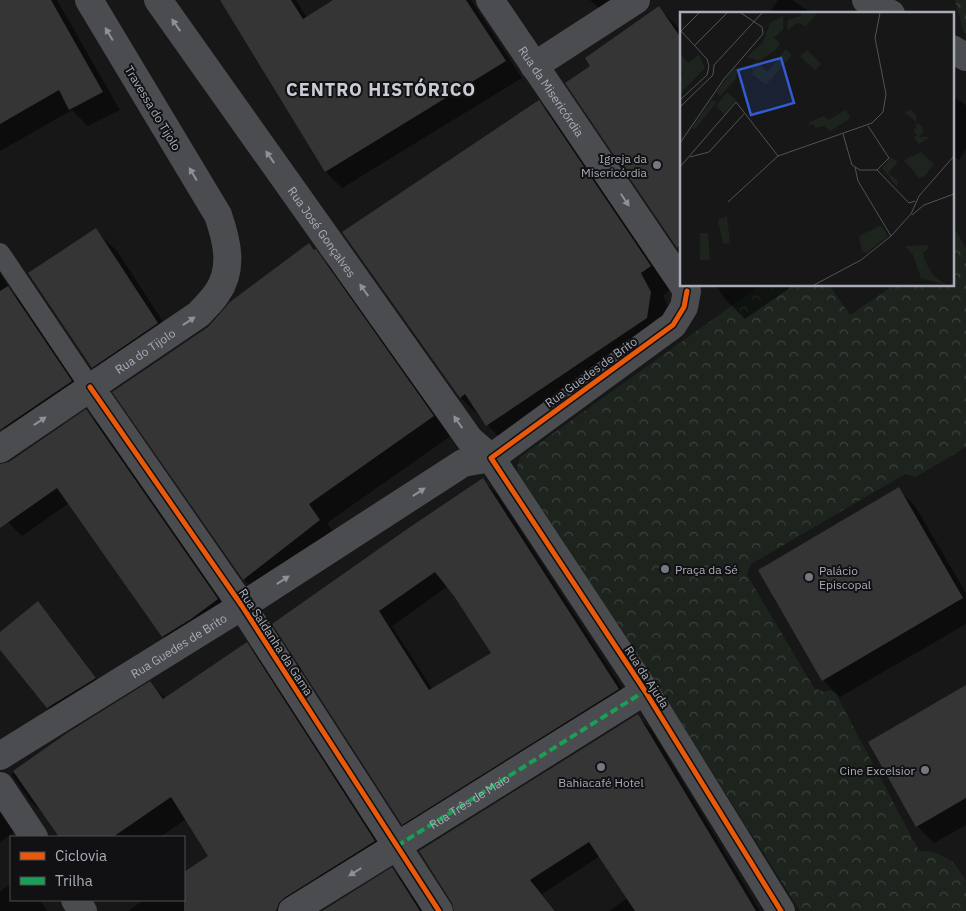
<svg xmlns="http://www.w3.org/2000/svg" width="966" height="911" font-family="'IBM Plex Sans',sans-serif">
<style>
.park{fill:url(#park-crowns)}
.shadow{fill:#0007;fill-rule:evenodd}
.building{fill:#353536;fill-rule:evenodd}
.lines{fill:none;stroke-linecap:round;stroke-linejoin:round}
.service{stroke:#4b4c50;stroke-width:20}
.pedestrian{stroke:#4b4c50;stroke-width:28}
.minor{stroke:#4b4c50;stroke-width:28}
.quiet{stroke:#1a9f57;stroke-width:4;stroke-dasharray:8 4;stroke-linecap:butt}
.cycleway-casing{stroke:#111113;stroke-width:8}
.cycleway{stroke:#e8590c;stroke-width:5}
.oneway{fill:#8c9099}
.poi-dot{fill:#757880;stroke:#111113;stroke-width:2}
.labels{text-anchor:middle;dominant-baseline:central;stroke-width:4;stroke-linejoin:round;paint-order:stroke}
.street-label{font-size:12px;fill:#a8adb8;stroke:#111113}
.poi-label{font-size:12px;fill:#a8adb8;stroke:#111113;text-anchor:end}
.district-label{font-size:18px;font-weight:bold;letter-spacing:1px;fill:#c9ccd4;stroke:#111113}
.inset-road{fill:none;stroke:#515357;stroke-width:1}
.view{fill:#325cd3;fill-opacity:0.15;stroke:#325cd3;stroke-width:2.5}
.inset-edge{fill:none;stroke:#a8adb8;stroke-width:2.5}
</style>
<defs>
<pattern id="park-crowns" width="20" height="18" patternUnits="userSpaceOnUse" patternTransform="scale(1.25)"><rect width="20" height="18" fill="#1d241e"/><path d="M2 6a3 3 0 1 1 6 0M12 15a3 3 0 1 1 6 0" fill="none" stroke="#3b413d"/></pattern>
</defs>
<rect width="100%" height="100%" fill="#171717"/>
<!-- park -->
<g class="park">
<path d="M 955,0 L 966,0 L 966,35 L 964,33 Z"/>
<path d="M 952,225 L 966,248 L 966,447 L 916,477 L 905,474 L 751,564 L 747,575 L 814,688 L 823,692 L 830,690 L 836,694 L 919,851 L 934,852 L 953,862 L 966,880 L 966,911 L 800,911 L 632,645 L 519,479 L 517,468 L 520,457 L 761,285 L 829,285 L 850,315 L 894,285 L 952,285 Z"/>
</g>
<!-- shadow -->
<g class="shadow">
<path d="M 0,0 L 57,0 L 120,110 L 88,126 L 72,110 L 0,151 Z"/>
<path d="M 222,0 L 296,0 L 307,18 L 336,0 L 471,0 L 522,78 L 342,188 L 326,172 Z"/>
<path d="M 590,0 L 618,0 L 602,11 Z"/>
<path d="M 778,0 L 792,0 L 813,14 L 769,14 Z"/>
<path d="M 659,8 L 681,31 L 681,250 L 677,247 L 592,66 Z"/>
<path d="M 952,96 L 966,105 L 966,149 L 959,160 L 952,156 Z"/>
<path d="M 539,102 L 561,124 L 672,288 L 663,296 L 673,315 L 509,447 L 461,398 L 343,232 Z"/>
<path d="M 95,230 L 117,251 L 178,345 L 114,388 L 93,367 Z"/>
<path d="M 309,245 L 334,270 L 452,435 L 327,523 L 338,539 L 262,598 L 244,579 L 209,328 Z"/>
<path d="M 0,273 L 11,291 L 23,303 L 86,397 L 19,443 L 3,428 L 0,422 Z"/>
<path d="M 716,285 L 794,285 L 745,319 L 725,299 Z"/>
<path d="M 86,411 L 100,425 L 231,613 L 177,650 L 163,636 L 69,503 L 22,536 L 8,522 L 0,509 L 0,466 L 9,463 Z"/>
<path d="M 483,480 L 497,494 L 632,703 L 417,838 L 403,824 L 274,624 ZM 448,586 L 493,654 L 433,690 L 392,626 Z"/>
<path d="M 898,489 L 915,506 L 966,593 L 966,624 L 840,697 L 823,680 L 759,570 Z"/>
<path d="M 38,603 L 49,615 L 106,691 L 60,719 L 48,707 L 0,649 L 0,634 Z"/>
<path d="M 246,643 L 266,663 L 394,861 L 314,911 L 128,911 L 144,900 L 184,900 L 184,873 L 210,856 L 186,819 L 160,837 L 60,837 L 45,815 L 30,801 L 11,774 L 68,734 L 150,683 L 166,699 Z"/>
<path d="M 966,687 L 966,825 L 934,843 L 917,826 Z"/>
<path d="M 637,716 L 651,729 L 760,911 L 609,911 L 628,898 L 600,856 L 542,894 L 556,911 L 456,911 Z"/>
<path d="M 0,808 L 14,832 L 0,842 Z"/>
<path d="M 392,869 L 405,882 L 424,911 L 323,911 Z"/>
<path d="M 11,884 L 11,900 L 40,900 L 47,911 L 0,911 L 0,891 Z"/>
</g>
<!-- building -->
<g class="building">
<path d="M 0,0 L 51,0 L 103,92 L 69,110 L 59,90 L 0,124 Z"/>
<path d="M 220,0 L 291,0 L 303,19 L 333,0 L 466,0 L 506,61 L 325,172 Z"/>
<path d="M 659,6 L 681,38 L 681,244 L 677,248 L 565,83 L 590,66 L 585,58 Z"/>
<path d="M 539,100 L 651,266 L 641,273 L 651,292 L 647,318 L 486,426 L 465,394 L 460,398 L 342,232 Z"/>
<path d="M 96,228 L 158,323 L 92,368 L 28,273 Z"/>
<path d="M 309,243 L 314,250 L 316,249 L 434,416 L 309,504 L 320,520 L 243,580 L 112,392 L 208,327 L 230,302 Z"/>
<path d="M 8,286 L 72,381 L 0,430 L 0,291 Z"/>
<path d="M 86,409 L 218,599 L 191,619 L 162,637 L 57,488 L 0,528 L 0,464 L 9,462 Z"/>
<path d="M 483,478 L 619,689 L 402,825 L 272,624 L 410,527 ZM 435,572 L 454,596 L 491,653 L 429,690 L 379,611 Z"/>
<path d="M 899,487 L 963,598 L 822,681 L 758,570 Z"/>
<path d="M 38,601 L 96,678 L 47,708 L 0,650 L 0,632 Z"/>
<path d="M 247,642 L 375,841 L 284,898 L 279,903 L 276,911 L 184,911 L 184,872 L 208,856 L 171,797 L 113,837 L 59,837 L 13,771 L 67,733 L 150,681 L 163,699 Z"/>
<path d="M 966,685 L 966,798 L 916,827 L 868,742 Z"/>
<path d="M 638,714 L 756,911 L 635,911 L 589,842 L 530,880 L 555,911 L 454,911 L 452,903 L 419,851 Z"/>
<path d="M 392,867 L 420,911 L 322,911 Z"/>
</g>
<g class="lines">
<!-- service -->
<path class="service" d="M 0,253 L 90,387"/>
<!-- pedestrian -->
<path class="pedestrian" id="s1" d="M 397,846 L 645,691"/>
<!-- minor -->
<g class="minor">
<path id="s2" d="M 158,0 L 470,440 L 491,458 L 645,691 L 781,911"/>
<path id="s3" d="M 490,0 L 681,282"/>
<path d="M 866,0 L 891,14"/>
<path d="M 952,49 L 966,57"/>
<path d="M 534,66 L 636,0"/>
<path d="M 90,387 L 242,606 L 439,911"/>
<path id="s4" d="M 0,449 L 199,314 C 205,307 212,301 217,293 C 234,269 227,241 218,215 L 89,0"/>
<path id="s5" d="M 0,756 L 242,606 L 463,463 L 491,458 L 673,325 L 684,307 L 687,291 L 683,285"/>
<path d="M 0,786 L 34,837"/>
<path d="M 75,900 L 83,911"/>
<path d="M 292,911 L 397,846"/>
</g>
<!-- quiet -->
<path class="quiet" d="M 397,846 L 645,691"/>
<defs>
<g id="cycleway">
<path d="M 687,291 L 684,307 L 673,325 L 491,458 L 645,691 L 781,911"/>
<path d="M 90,387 L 242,606 L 439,911"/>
</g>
</defs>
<!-- cycleway casing -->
<use href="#cycleway" class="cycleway-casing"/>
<!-- cycleway -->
<use href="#cycleway" class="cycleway"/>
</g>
<!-- one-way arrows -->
<defs><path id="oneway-solid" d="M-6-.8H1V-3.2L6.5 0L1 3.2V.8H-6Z" transform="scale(1.25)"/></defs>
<g class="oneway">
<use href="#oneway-solid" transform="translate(176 25) rotate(-125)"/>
<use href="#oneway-solid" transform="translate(109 34) rotate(-121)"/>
<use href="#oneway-solid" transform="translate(270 157) rotate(-125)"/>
<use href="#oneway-solid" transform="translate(193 174) rotate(-121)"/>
<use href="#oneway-solid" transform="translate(625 200) rotate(56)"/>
<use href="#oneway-solid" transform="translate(364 290) rotate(-125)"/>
<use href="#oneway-solid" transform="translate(189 321) rotate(-34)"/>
<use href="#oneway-solid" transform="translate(40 421) rotate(-34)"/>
<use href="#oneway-solid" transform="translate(458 422) rotate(-125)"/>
<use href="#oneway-solid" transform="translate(419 492) rotate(-33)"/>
<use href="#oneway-solid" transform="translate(283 580) rotate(-33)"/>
<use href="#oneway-solid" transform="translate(355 872) rotate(148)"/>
</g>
<!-- markers -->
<g class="poi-dot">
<circle cx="657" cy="165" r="5"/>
<circle cx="665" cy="569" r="5"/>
<circle cx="809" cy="577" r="5"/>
<circle cx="601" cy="767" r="5"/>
<circle cx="925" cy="770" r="5"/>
</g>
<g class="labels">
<!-- street labels -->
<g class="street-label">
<text stroke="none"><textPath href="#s3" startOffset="110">Rua da Misericórdia</textPath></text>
<text transform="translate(153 108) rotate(59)">Travessa do Tijolo</text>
<text stroke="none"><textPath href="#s2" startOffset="284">Rua José Gonçalves</textPath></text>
<text stroke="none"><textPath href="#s4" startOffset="175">Rua do Tijolo</textPath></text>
<text transform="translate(591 372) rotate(-36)">Rua Guedes de Brito</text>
<text transform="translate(276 642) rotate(57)">Rua Saldanha da Gama</text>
<text stroke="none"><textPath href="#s5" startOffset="210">Rua Guedes de Brito</textPath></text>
<text transform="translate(647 677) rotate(57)">Rua da Ajuda</text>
<text stroke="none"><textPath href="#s1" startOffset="85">Rua Três de Maio</textPath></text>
</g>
<!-- poi labels -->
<g class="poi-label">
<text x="647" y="158">Igreja da<tspan x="647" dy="14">Misericórdia</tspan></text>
<text x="675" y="569" text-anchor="start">Praça da Sé</text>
<text x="819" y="570" text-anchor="start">Palácio<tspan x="819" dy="14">Episcopal</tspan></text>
<text x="915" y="770">Cine Excelsior</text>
<text x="601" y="782" text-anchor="middle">Bahiacafé Hotel</text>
</g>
<!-- district labels -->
<g class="district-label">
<text x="381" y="89">CENTRO HISTÓRICO</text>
</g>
</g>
<!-- overview -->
<g transform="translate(680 12)">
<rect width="274" height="274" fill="#171717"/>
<path d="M 54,56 L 58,58 L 55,68 L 40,84 L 36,81 ZM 32,88 L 37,90 L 14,118 L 12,116 ZM 211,145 L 218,150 L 208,161 L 218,169 L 217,175 L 202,156 Z" fill="#1d241e"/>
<path d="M 121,1 L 137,1 L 126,14 L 118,11 L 107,18 L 108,8 L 121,4 ZM 103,4 L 103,18 L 94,25 L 100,32 L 96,38 L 79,49 L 67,45 L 83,30 L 90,11 ZM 230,97 L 237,105 L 235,110 L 242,114 L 243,121 L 238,125 L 250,125 L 239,132 L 234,126 L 237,123 L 233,118 L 237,115 L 234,108 L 227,102 L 222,104 ZM 166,98 L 170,105 L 168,108 L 150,119 L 144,114 L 135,116 L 134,113 L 126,112 L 144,104 L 148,108 ZM 241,140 L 254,152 L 244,165 L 239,166 L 224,148 ZM 247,233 L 249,236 L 243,241 L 245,249 L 253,263 L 266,273 L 241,266 L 233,243 L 225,234 Z" fill="#1d241e"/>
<path d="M 106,37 L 112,43 L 86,73 L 72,62 L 74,59 L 71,56 L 67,58 L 76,49 L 88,60 ZM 127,38 L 141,52 L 135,58 L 120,44 ZM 0,42 L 9,51 L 19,42 L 25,56 L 0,82 L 0,65 L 3,60 L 0,57 ZM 47,80 L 56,88 L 44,102 L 36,94 ZM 47,204 L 50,231 L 43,232 L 38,208 ZM 201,213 L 208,224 L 186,241 L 182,239 L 179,224 Z" fill="#1d241e"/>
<path d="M 20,221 L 28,221 L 30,248 L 20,248 Z" fill="#1d241e"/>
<path class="inset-road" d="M 1,19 L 19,1M 14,34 L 47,1M 34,53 L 82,1M 0,88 L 27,63 L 29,54 L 27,47 L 1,19M 0,95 L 33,63 L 34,53M 188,114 L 209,146 L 197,158M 163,122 L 172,153 L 180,158 L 197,158M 0,131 L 44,67 L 83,22 L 82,15 L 61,1M 10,145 L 29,140 L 64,102M 0,155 L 56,90 L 98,144 L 192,111 L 203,100 L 206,82 L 195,26 L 200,1M 175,155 L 178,169 L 211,224M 197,158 L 229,191 L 235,189M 48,190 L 98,144M 232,203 L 244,193 L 274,182M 134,273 L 181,248 L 211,224 L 231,202 L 239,184 L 274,144"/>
<path class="view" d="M 101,46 L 114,91 L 71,103 L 58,58 Z"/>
<rect width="274" height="274" class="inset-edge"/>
</g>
<!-- legend -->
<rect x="10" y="836" width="175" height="65" fill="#111113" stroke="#4d4f55"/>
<rect x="20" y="852" width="25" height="8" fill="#e8590c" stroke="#4d4f55"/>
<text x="55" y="861" font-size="15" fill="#a8adb8">Ciclovia</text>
<rect x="20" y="877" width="25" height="8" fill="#1a9f57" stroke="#4d4f55"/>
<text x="55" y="886" font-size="15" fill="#a8adb8">Trilha</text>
</svg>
